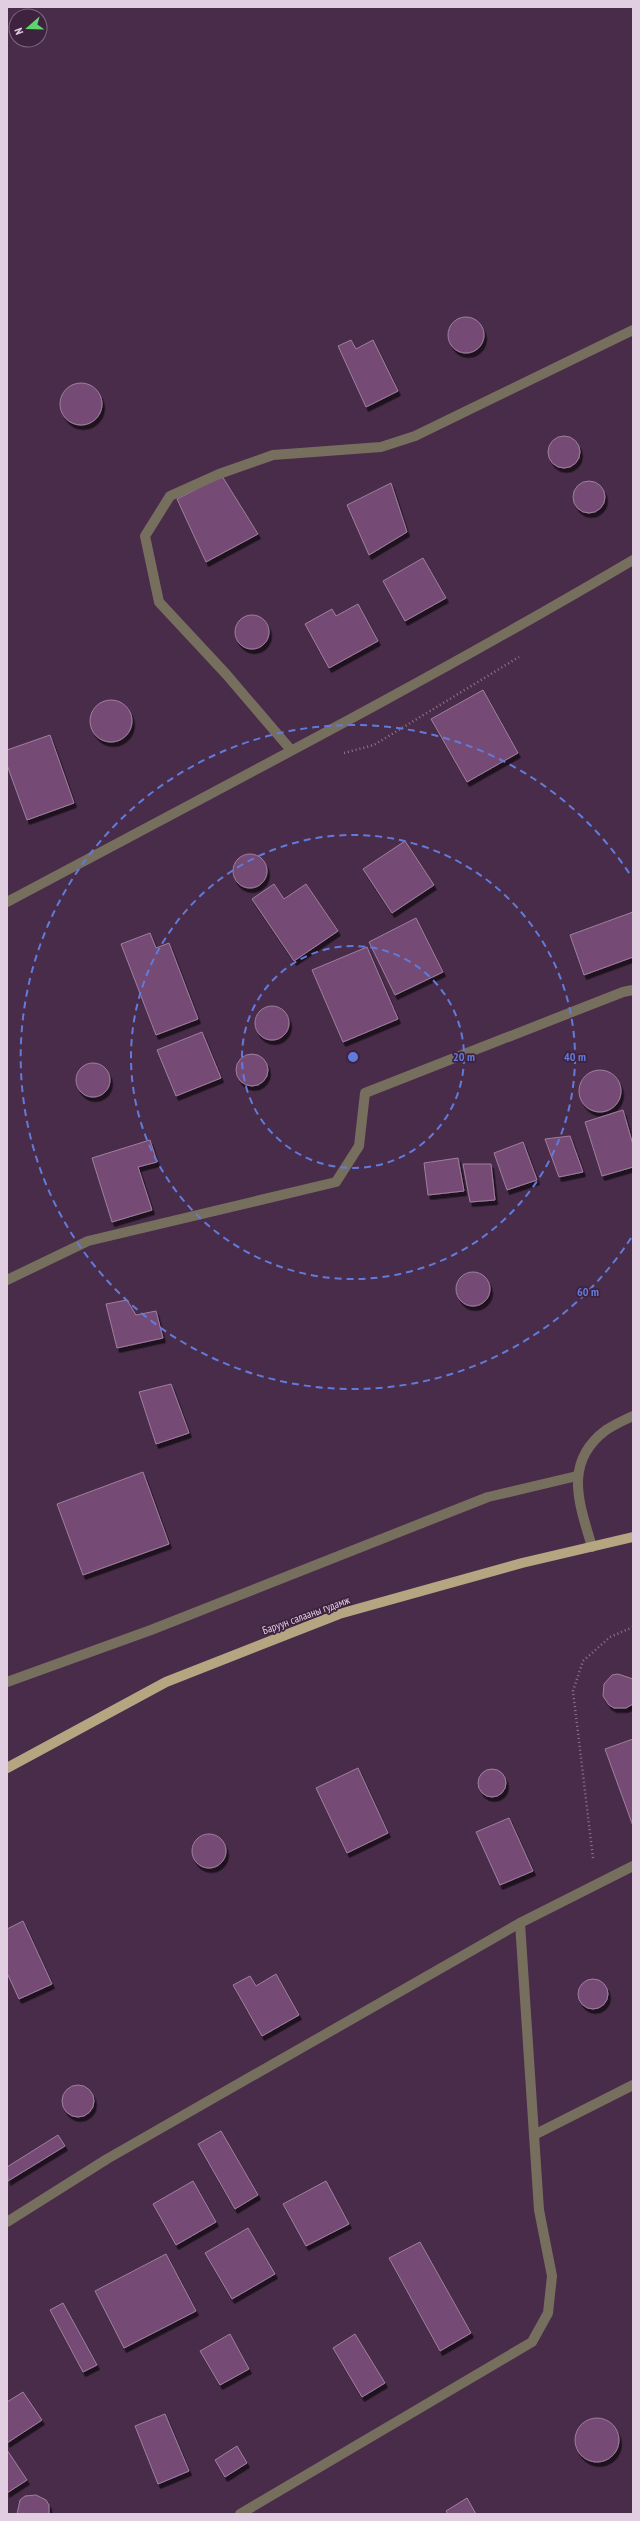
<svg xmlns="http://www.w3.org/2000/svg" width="640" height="2521" font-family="'PT Sans Narrow',sans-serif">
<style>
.building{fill:#754c76;stroke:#9f7e9f;filter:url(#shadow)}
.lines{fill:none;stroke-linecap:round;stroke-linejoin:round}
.path{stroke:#8e768e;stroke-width:2.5;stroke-dasharray:1 3;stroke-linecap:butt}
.minor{stroke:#776f5e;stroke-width:10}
.major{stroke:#b6a581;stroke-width:10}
.ring{fill:none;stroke:#627bdb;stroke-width:2;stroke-dasharray:7 5}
.labels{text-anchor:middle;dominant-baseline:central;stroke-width:3.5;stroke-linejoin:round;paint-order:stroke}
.street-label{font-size:11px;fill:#e1cfe1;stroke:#3e223e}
.centre{fill:#627bdb;stroke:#3e223e;stroke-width:2}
.ring-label{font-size:12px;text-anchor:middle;font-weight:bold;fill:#627bdb;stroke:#3e223e;stroke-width:3.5;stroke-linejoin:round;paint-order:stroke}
</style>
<defs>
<filter id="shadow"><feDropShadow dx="2.5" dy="4.5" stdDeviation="0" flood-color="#0009"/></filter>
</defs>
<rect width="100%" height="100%" fill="#492c49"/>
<!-- building -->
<g class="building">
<circle cx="466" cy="335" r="18"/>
<path d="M 351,340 L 356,349 L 373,340 L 398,391 L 366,407 L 338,346 Z"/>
<circle cx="81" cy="404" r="21"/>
<circle cx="564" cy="452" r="16"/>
<path d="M 222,476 L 258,534 L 206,562 L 177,499 Z"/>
<circle cx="589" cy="497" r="16"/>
<path d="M 391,483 L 407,532 L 369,555 L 347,505 Z"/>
<path d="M 423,558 L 446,598 L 405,621 L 383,581 Z"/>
<path d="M 358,604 L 378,641 L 329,668 L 305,624 L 332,609 L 336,616 Z"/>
<circle cx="252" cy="632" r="17"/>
<path d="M 483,690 L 518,753 L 467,782 L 431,719 Z"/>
<circle cx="111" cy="721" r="21"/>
<path d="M 50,735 L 74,803 L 27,820 L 7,765 L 7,750 Z"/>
<path d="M 405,841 L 434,885 L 392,913 L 363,869 Z"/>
<circle cx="250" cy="871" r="17"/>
<path d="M 274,884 L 284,899 L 306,884 L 338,931 L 294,961 L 252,899 Z"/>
<path d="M 633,912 L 633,957 L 584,975 L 570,935 Z"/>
<path d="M 416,918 L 443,972 L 395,995 L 369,942 Z"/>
<path d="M 150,933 L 156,948 L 169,943 L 198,1019 L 156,1035 L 121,944 Z"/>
<path d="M 367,947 L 398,1019 L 343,1042 L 312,970 Z"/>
<circle cx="272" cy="1023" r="17"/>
<path d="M 202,1032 L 221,1078 L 176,1096 L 157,1050 Z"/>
<circle cx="252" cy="1070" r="16"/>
<circle cx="93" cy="1080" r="17"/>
<circle cx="600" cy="1091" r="21"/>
<path d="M 623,1110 L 633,1145 L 633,1167 L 602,1176 L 585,1122 Z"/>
<path d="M 570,1136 L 583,1172 L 559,1177 L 545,1139 Z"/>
<path d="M 150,1140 L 157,1162 L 138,1167 L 152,1210 L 112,1222 L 92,1158 Z"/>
<path d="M 523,1142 L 537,1180 L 507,1190 L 494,1153 Z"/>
<path d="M 458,1158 L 464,1191 L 428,1195 L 424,1163 Z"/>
<path d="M 463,1164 L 491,1164 L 495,1200 L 470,1202 Z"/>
<circle cx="473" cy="1289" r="17"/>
<path d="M 127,1300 L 136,1315 L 156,1311 L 163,1338 L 117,1348 L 106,1304 Z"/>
<path d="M 171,1384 L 189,1433 L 156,1444 L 139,1392 Z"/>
<path d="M 143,1472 L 169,1544 L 83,1575 L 57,1504 Z"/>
<path d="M 618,1674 L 633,1679 L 633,1704 L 626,1708 L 614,1708 L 609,1705 L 603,1696 L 604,1684 L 612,1675 Z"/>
<path d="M 633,1739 L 633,1826 L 605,1749 Z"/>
<path d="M 358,1768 L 388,1833 L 347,1853 L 316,1788 Z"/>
<circle cx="492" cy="1783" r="14"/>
<path d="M 509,1818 L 533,1871 L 500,1885 L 476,1832 Z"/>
<circle cx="209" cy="1851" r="17"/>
<path d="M 23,1921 L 52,1984 L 19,1999 L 7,1973 L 7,1929 Z"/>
<path d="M 276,1974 L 299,2015 L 262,2036 L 233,1985 L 250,1976 L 256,1986 Z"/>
<circle cx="593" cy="1994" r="15"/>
<circle cx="78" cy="2101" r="16"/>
<path d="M 221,2131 L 258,2195 L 235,2209 L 198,2144 Z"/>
<path d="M 58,2135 L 65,2146 L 8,2181 L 7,2167 Z"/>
<path d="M 193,2181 L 216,2222 L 176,2245 L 153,2204 Z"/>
<path d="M 326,2181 L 349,2224 L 306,2246 L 283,2204 Z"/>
<path d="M 248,2228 L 275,2274 L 232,2299 L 205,2253 Z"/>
<path d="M 420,2242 L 471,2333 L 440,2351 L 389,2258 Z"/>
<path d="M 166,2254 L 196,2311 L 124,2348 L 95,2291 Z"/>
<path d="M 63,2303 L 97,2365 L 83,2372 L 50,2310 Z"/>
<path d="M 230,2334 L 249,2369 L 220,2385 L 200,2351 Z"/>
<path d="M 355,2334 L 385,2383 L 362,2397 L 333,2348 Z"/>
<path d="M 23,2392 L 42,2420 L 7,2443 L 7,2402 Z"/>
<path d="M 165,2414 L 189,2471 L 158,2484 L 135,2426 Z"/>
<circle cx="597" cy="2440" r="22"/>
<path d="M 237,2446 L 247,2463 L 225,2477 L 215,2460 Z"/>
<path d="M 7,2450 L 27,2480 L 7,2493 Z"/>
<path d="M 36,2495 L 46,2500 L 49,2505 L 49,2514 L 17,2514 L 20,2500 L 25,2496 Z"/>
<path d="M 467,2498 L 476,2514 L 448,2514 L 446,2511 Z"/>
</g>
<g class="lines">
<!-- path -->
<g class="path">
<path d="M 344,753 L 374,745 L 519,657"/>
<path d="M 593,1858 L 573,1691 L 583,1661 L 610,1637 L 633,1627"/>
</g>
<!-- minor -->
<g class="minor">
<path d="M 291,750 L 226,674 L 159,602 L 145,536 L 170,496 L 219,474 L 273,455 L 381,447 L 415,436 L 633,330"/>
<path d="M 7,902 C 217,790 428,681 633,560"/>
<path d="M 7,1280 L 88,1241 L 336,1182 L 359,1146 L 365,1093 L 623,992 L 633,990"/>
<path d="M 592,1547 C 580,1505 562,1463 606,1430 C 614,1425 624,1420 633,1416"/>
<path d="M 7,1682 L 151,1630 L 488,1497 L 577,1476"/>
<path d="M 520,1923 L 534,2135 L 633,2085"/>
<path d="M 7,2222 L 107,2159 L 520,1923 L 633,1866"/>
<path d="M 240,2514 L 532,2342 L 548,2313 L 552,2276 L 539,2210 L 534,2135"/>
</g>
<!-- major -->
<path class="major" d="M 7,1768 L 166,1682 L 339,1614 L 522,1563 L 633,1537"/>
</g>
<!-- distance rings -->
<g class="ring">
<circle cx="353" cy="1057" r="111"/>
<circle cx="353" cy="1057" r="222"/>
<path d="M631 1238A332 332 0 1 1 631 876"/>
</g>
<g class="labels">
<!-- street labels -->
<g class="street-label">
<text transform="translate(306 1615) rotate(-20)">Баруун салааны гудамж</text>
</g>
</g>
<circle cx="353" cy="1057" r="6" class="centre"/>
<g class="ring-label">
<text x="464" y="1061">20 m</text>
<text x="575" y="1061">40 m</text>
<text x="588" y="1296">60 m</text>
</g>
<!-- border -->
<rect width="640" height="2521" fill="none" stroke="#e1cfe1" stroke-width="16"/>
<!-- north arrow -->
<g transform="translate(28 28) rotate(250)"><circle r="19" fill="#3e223e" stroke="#7f677f"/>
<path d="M0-3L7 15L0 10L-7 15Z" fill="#5cd56d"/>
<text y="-6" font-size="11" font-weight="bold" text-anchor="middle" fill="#e1cfe1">N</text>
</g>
</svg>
